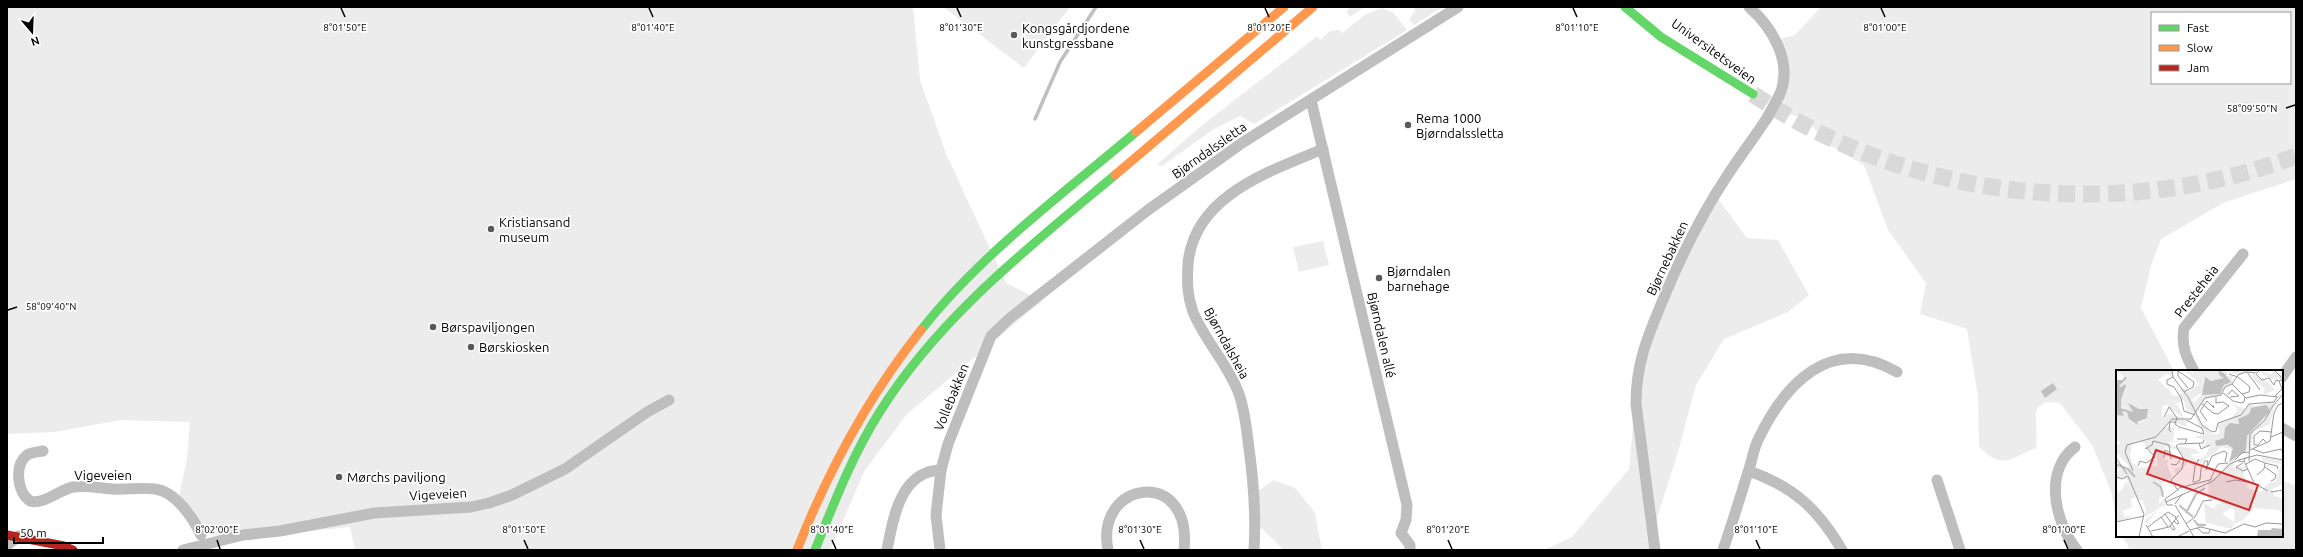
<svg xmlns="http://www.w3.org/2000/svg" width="2303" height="557" font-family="Ubuntu,sans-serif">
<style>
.green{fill:#ececec;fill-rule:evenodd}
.water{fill:#bfbfbf}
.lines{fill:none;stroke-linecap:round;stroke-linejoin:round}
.stream{stroke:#bfbfbf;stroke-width:3.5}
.primary-tunnel{stroke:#d9d9d9;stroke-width:17;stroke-dasharray:17 8;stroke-linecap:butt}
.street{stroke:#bebebe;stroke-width:11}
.fast{stroke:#63d668;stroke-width:9}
.slow{stroke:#ff974d;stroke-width:9}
.jam{stroke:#b3261e;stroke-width:9}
.street-bridge{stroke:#bebebe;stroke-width:11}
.ticks{fill:none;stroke:#000;stroke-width:1.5}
.poi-dot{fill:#595959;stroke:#fff;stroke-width:1.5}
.labels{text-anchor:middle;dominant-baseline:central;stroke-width:3.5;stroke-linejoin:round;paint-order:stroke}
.poi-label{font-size:13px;fill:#000;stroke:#fff;text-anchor:start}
.street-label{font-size:13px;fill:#000;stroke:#fff}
.inset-river{fill:none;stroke:#bfbfbf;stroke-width:2}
.inset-road{fill:none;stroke:#999;stroke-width:1}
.view{fill:#d62828;fill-opacity:0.15;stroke:#d62828;stroke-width:2}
.inset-edge{fill:none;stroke:#000;stroke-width:2}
.ticks-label{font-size:10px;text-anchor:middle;fill:#000;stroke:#fff;stroke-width:3.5;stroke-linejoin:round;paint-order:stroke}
</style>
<rect width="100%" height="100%" fill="#fff"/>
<!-- green -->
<g class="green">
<path d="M 7,7 L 913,7 L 920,80 L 947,156 L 1006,283 L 1042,301 L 907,414 L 865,470 L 830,550 L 355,550 L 350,527 L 237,539 L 202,533 L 179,496 L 187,459 L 190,422 L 121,420 L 54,432 L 7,434 Z"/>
<path d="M 943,7 L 1070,7 L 1024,68 Z"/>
<path d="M 1351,7 L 1365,7 L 1350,17 L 1346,12 Z"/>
<path d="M 1414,7 L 1443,7 L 1414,25 L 1409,19 L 1415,11 Z"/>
<path d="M 1821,7 L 2296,7 L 2296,179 L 2223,203 L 2161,239 L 2151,266 L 2141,308 L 2174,371 L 2117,371 L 2117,524 L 2111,491 L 2092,445 L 2060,403 L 2046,402 L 2037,408 C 2034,421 2038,434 2036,448 C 2010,459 2003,470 1979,447 L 1978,397 L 1967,329 L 1920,314 L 1926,283 L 1888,230 L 1864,165 L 1826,143 L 1806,118 L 1775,112 L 1779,55 L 1776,40 L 1795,35 ZM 2152,13 L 2290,13 L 2290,83 L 2152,83 Z"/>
<path d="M 1382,8 L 1393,12 L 1407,30 L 1254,124 L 1240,116 L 1214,129 L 1162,166 L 1157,165 C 1207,118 1264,79 1317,36 L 1320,40 L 1330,31 L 1339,30 L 1342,33 L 1366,14 Z"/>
<path d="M 1716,196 L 1747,238 L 1778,240 L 1809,295 L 1788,312 L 1724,339 L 1696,385 L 1678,452 L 1657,518 L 1658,550 L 1544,550 L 1572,537 L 1629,469 L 1637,381 L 1654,326 Z"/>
<path d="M 1323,241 L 1329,265 L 1299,272 L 1293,247 Z"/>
<path d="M 1274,480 L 1295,488 L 1315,513 L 1322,550 L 1284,550 L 1253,520 L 1252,495 Z"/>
<path d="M 2282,480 L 2296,486 L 2296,550 L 2130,550 L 2122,536 L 2282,536 Z"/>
</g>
<!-- water -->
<path class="water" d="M 2053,383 L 2057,389 L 2045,398 L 2041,391 Z"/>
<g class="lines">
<!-- stream -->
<path class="stream" d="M 1035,119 L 1060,62 L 1096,7"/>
<!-- primary-tunnel -->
<path class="primary-tunnel" d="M 1753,94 C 1909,201 2120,223 2296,156"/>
<!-- street -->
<g class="street">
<path d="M 1749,7 C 1773,28 1794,64 1779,96"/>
<path d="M 1311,100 L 1407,505 L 1406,520 L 1401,533 L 1410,545 L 1410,550"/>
<path d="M 2194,371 C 2186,357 2181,345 2184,328 L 2243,254"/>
<path d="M 2282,377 L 2296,357"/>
<path d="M 2282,428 L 2296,436"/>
<path d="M 2075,447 C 2043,471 2055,523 2077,550"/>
<path d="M 43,451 C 38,452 32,452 27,455 C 14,465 17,492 30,501 C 43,505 59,490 73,487 C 86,485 99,488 112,489 C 126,490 141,487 155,489 C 175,491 194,519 201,535"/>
<path d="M 1749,471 C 1794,487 1818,509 1842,550"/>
<path d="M 1937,480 L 1960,550"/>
<path d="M 7,545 L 19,536"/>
<path d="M 183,550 L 243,535 L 280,531 L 374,513 L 471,507 L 489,503 L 512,495 L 565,469 L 647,412 L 669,400"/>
<path d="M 887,550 C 893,519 900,471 941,470"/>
<path d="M 940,550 L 936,515 L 941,470 L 948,444 L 991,336 L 1010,318 L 1148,210 L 1242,143 L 1458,7"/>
<path d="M 1108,550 C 1094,480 1193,466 1184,550"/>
<path d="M 1254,550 C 1256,518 1254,488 1250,456 C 1247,436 1246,414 1239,394 C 1228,364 1205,341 1193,312 C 1187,295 1187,282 1188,264 C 1194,196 1268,172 1323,149"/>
<path d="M 1655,550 L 1636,404 C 1636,364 1647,338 1662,302 C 1680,258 1701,215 1727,176 C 1740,156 1754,138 1767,118"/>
<path d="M 1723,550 C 1732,524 1740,498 1748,472 C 1752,462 1753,450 1758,440 C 1785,383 1831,334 1897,372"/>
</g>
<!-- fast -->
<g class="fast">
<path d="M 1625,7 L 1661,37 L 1753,94"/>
<path d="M 921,330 C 981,254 1063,194 1136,132"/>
<path d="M 815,550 C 834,503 852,456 879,413 C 938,318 1030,246 1115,175"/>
</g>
<!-- slow -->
<g class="slow">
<path d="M 1136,132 L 1284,7"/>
<path d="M 1115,175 L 1313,7"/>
<path d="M 797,550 C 828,471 868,397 921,330"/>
</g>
<!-- jam -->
<path class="jam" d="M 7,535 L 64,546 L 73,550"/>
<!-- street-bridge -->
<path class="street-bridge" d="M 1767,118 L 1779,96"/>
</g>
<!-- ticks -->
<path class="ticks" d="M 341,8 L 345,17M 649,8 L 653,17M 957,8 L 961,17M 1265,8 L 1269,17M 1573,8 L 1577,17M 1881,8 L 1885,17M 2286,108 L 2295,105M 8,310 L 17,307M 217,540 L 220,549M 524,540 L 528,549M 832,540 L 836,549M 1140,540 L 1144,549M 1448,540 L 1452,549M 1756,540 L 1760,549M 2064,540 L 2068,549"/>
<!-- markers -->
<g class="poi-dot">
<circle cx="1014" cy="35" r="4"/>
<circle cx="1408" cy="125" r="4"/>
<circle cx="491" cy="229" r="4"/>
<circle cx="1379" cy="278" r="4"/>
<circle cx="433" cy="327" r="4"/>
<circle cx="471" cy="347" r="4"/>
<circle cx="339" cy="477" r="4"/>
</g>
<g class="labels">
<!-- poi labels -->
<g class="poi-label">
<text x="1022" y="28">Kongsgårdjordene<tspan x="1022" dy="15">kunstgressbane</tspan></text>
<text x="1416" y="118">Rema 1000<tspan x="1416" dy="15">Bjørndalssletta</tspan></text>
<text x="499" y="222">Kristiansand<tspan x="499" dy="15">museum</tspan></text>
<text x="1387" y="271">Bjørndalen<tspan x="1387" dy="15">barnehage</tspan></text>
<text x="441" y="327">Børspaviljongen</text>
<text x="479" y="347">Børskiosken</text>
<text x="347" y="477">Mørchs paviljong</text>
</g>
<!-- street labels -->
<g class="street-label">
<text transform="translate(1714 51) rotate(36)">Universitetsveien</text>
<text transform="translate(1209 150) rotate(-35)">Bjørndalssletta</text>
<text transform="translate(1667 258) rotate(-65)">Bjørnebakken</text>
<text transform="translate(2196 291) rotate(-52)">Presteheia</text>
<text transform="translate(1382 335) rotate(77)">Bjørndalen allé</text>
<text transform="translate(1227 343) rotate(61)">Bjørndalsheia</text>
<text transform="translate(951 397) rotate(-68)">Vollebakken</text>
<text x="103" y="475">Vigeveien</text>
<text transform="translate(438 494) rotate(-3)">Vigeveien</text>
</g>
</g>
<!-- overview -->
<g transform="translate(2116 370)">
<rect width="167" height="167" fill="#fff"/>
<path d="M 0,0 L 56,0 L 56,7 L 51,4 L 42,10 L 55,22 L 56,25 L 60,26 L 66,23 L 64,18 L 72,19 L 70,23 L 83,14 L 69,0 L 78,3 L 78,0 L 102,0 L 108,8 L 103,11 L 87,9 L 88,21 L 75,30 L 79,32 L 86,24 L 101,24 L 111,13 L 108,3 L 104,0 L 134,0 L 122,5 L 110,0 L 112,6 L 117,5 L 116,14 L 109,17 L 106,25 L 88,29 L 80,43 L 85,54 L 96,64 L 101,64 L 104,63 L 101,54 L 116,47 L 122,40 L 117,34 L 129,39 L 133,34 L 139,36 L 159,32 L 154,54 L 138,61 L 135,77 L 140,78 L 130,79 L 131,66 L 153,38 L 150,35 L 134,39 L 133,44 L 122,50 L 123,54 L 116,53 L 109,58 L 109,68 L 99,73 L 100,76 L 116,76 L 118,80 L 115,87 L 115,79 L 106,77 L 86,92 L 84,99 L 83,92 L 72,92 L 60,105 L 58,99 L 64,97 L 68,86 L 61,80 L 49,77 L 47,88 L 49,90 L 52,90 L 51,95 L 56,107 L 45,116 L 49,122 L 43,128 L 43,134 L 48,128 L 49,136 L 44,137 L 31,154 L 28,151 L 39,142 L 42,138 L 29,148 L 30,139 L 26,130 L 23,131 L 20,127 L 15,129 L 16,137 L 6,141 L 9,147 L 15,146 L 16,147 L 0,152 L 0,122 L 5,121 L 10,111 L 15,117 L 10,108 L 7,109 L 0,107 L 2,101 L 7,100 L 2,99 L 0,94 L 13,98 L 13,96 L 0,82 L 0,76 L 5,72 L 0,70 L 0,45 L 7,46 L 6,40 L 11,42 L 16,50 L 22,54 L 21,52 L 27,51 L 32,45 L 32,39 L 23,39 L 13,34 L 17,43 L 5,37 L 5,30 L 10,18 L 3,16 L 10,7 ZM 68,30 L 70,39 L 79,45 L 82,54 L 91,64 L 78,67 L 91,71 L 86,77 L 94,76 L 90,85 L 83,90 L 78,89 L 75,84 L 84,83 L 79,79 L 57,76 L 52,72 L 70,72 L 57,71 L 59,58 L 49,57 L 56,50 L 59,53 L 72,57 L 62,35 L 58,35 ZM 51,34 L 52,37 L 66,47 L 52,44 L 46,48 L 46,37 ZM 24,72 L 29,73 L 29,77 L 41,85 L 41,96 L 23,98 L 16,93 L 14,85 L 16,74 ZM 146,1 L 155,4 L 159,1 L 167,5 L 167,17 L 164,9 L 155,9 L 144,2 ZM 137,3 L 154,14 L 159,20 L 147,25 L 149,19 L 140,12 L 136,6 ZM 146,87 L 167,91 L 167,114 L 156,119 L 158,125 L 166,129 L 167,145 L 163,140 L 138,138 L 127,150 L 117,154 L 116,159 L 91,153 L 87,157 L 82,158 L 79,152 L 90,154 L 88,133 L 98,139 L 100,135 L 105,133 L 103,130 L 93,130 L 92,110 L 99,107 L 108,98 L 110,93 L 119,88 L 117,97 L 131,96 L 127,105 L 132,110 L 126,111 L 132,113 L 131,118 L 134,119 L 144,122 L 153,113 L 160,111 L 165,94 L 146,91 ZM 114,138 L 119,140 L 118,152 L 106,144 Z" fill="#ececec" fill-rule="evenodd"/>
<path d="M 0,0 L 11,8 L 3,16 L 5,17 L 9,14 L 10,16 L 5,30 L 5,38 L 17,42 L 12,33 L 23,39 L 32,39 L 31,48 L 21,52 L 22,55 L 13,49 L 11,42 L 6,41 L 8,46 L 0,45 L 0,10 L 6,10 L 9,7 ZM 102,0 L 108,3 L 115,12 L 108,15 L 104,24 L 86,25 L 89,7 L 95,11 L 108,8 L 104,6 ZM 150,35 L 153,38 L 153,42 L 131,66 L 130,81 L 113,92 L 117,78 L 112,75 L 100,76 L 99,71 L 108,68 L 109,58 L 114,53 L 123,54 L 122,49 L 133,44 L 135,38 ZM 156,158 L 167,159 L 167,167 L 141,167 L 142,160 L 155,160 Z" fill="#bfbfbf"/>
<path class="inset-river" d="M 0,94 L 12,99 L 19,107M 37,112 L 45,117 L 47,127M 63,135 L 77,147M 70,143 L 80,124 L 89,118M 78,150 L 82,155 L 90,155"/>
<path class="inset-road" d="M 56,0 L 57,7 L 72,27 L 86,55 L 96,62 L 100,61 L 102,53 L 125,45 L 133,34 L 158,32 L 161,27M 131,2 L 144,20M 113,4 L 122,7 L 134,17 L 133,22 L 126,24M 140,4 L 146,10 L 153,8 L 158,15 L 160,10 L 163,11 L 167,9 L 158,0M 57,7 L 51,10 L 51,14 L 58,17 L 65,28 L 68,41 L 79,45M 116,14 L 130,28 L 144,25 L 162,27M 68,22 L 77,17 L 78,12 L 62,1 L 62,6 L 72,18M 107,23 L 117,31 L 125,33 L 128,32 L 129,27M 112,25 L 116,20 L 123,26 L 114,27M 159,26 L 166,19 L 163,11M 85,33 L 97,43 L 102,44 L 113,36 L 107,32 L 100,33 L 100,27M 48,47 L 53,37 L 61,48 L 59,54 L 63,57 L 88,64 L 86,58 L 70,50M 91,51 L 84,41 L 91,31 L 98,38 L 97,35M 55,62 L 53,60 L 54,52 L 60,52M 155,67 L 167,62M 61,69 L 71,69 L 69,74M 37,71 L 53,75 L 55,89M 83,73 L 85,79 L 94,75M 151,73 L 147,69 L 142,75 L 138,75 L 138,66 L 144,61 L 156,62M 29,79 L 36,75 L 37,71M 137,79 L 147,83 L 165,79 L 167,83M 134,80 L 154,71 L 158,43 L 162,35 L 167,33M 0,88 L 11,104M 48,88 L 49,80 L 55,83M 119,90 L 126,83 L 133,82M 122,91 L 129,92 L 128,90 L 131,87M 133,91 L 134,64 L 149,50 L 156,37 L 167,24M 127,93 L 120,97 L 127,101 L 132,99M 129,93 L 138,113 L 152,121M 149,93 L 161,96 L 162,99M 55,94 L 60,95 L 67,87M 130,94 L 139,89 L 149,93 L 148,99 L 141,105M 22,96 L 24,91 L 30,93 L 39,87 L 31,78M 149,97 L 160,105 L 159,109 L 155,111M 17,101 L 9,82 L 11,75 L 40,67 L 56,49 L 75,49 L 89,28 L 105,25 L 109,17 L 116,14 L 122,5 L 130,2 L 141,3 L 144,0M 12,106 L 28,144 L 23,167M 0,107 L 6,109 L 12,106M 77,112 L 79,96 L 83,89M 110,112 L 119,110 L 137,113M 77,113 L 84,110 L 85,99 L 89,91 L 92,91 L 90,100 L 96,86 L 108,81 L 111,83 L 109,92M 63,118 L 94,110 L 102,94 L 112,93M 61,119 L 55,110 L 66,99 L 68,89 L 60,76 L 63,74 L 87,73 L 88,70M 155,122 L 167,120M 50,132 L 97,111 L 114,94 L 123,90 L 141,85 L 167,90M 59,134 L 66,124M 57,135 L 51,135 L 49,129 L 63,119 L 61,119M 59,135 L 78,167M 49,144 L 56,154M 45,147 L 52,157M 58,151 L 61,154 L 63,153 L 59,147M 0,152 L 28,146M 70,154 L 79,147 L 87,131 L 96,130M 30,155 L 37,167M 54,156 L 57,160 L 59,159 L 56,154M 32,157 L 52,142 L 60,147M 81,158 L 87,163 L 93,163 L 94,159M 74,160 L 85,157 L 109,163 L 128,154 L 139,157 L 150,153 L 167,154M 35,161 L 53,157 L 63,145M 61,167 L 73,161"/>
<path class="view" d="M 40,80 L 142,115 L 133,140 L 31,104 Z"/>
<rect width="167" height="167" class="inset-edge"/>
</g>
<g class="ticks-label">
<text x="345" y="31">8°01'50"E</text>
<text x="653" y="31">8°01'40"E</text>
<text x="961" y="31">8°01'30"E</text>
<text x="1269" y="31">8°01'20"E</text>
<text x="1577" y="31">8°01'10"E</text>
<text x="1885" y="31">8°01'00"E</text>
<text x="2252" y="112">58°09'50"N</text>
<text x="51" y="310">58°09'40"N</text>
<text x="217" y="533">8°02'00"E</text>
<text x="524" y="533">8°01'50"E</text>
<text x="832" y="533">8°01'40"E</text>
<text x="1140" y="533">8°01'30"E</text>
<text x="1448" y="533">8°01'20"E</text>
<text x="1756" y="533">8°01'10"E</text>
<text x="2064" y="533">8°01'00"E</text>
</g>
<!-- border -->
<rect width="2303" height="557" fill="none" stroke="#000000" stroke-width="16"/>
<!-- legend -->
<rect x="2151" y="12" width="140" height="72" fill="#ffffff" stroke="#999999"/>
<rect x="2159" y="25" width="20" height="6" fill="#63d668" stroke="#999999"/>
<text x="2187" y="32" font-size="12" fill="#000000">Fast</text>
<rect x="2159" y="45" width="20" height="6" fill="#ff974d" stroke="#999999"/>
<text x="2187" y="52" font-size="12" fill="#000000">Slow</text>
<rect x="2159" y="65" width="20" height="6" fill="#b3261e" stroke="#999999"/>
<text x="2187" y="72" font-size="12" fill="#000000">Jam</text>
<!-- north arrow -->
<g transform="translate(32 32) rotate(161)" stroke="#ffffff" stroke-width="3" paint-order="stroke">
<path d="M0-3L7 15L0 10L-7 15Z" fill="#000000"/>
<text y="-6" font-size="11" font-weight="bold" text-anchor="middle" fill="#000000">N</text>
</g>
<!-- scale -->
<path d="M14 537v6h89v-6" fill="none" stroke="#000000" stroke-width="2"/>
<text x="20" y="537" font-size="12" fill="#000000" stroke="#ffffff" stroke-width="3" paint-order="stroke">50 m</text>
</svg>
